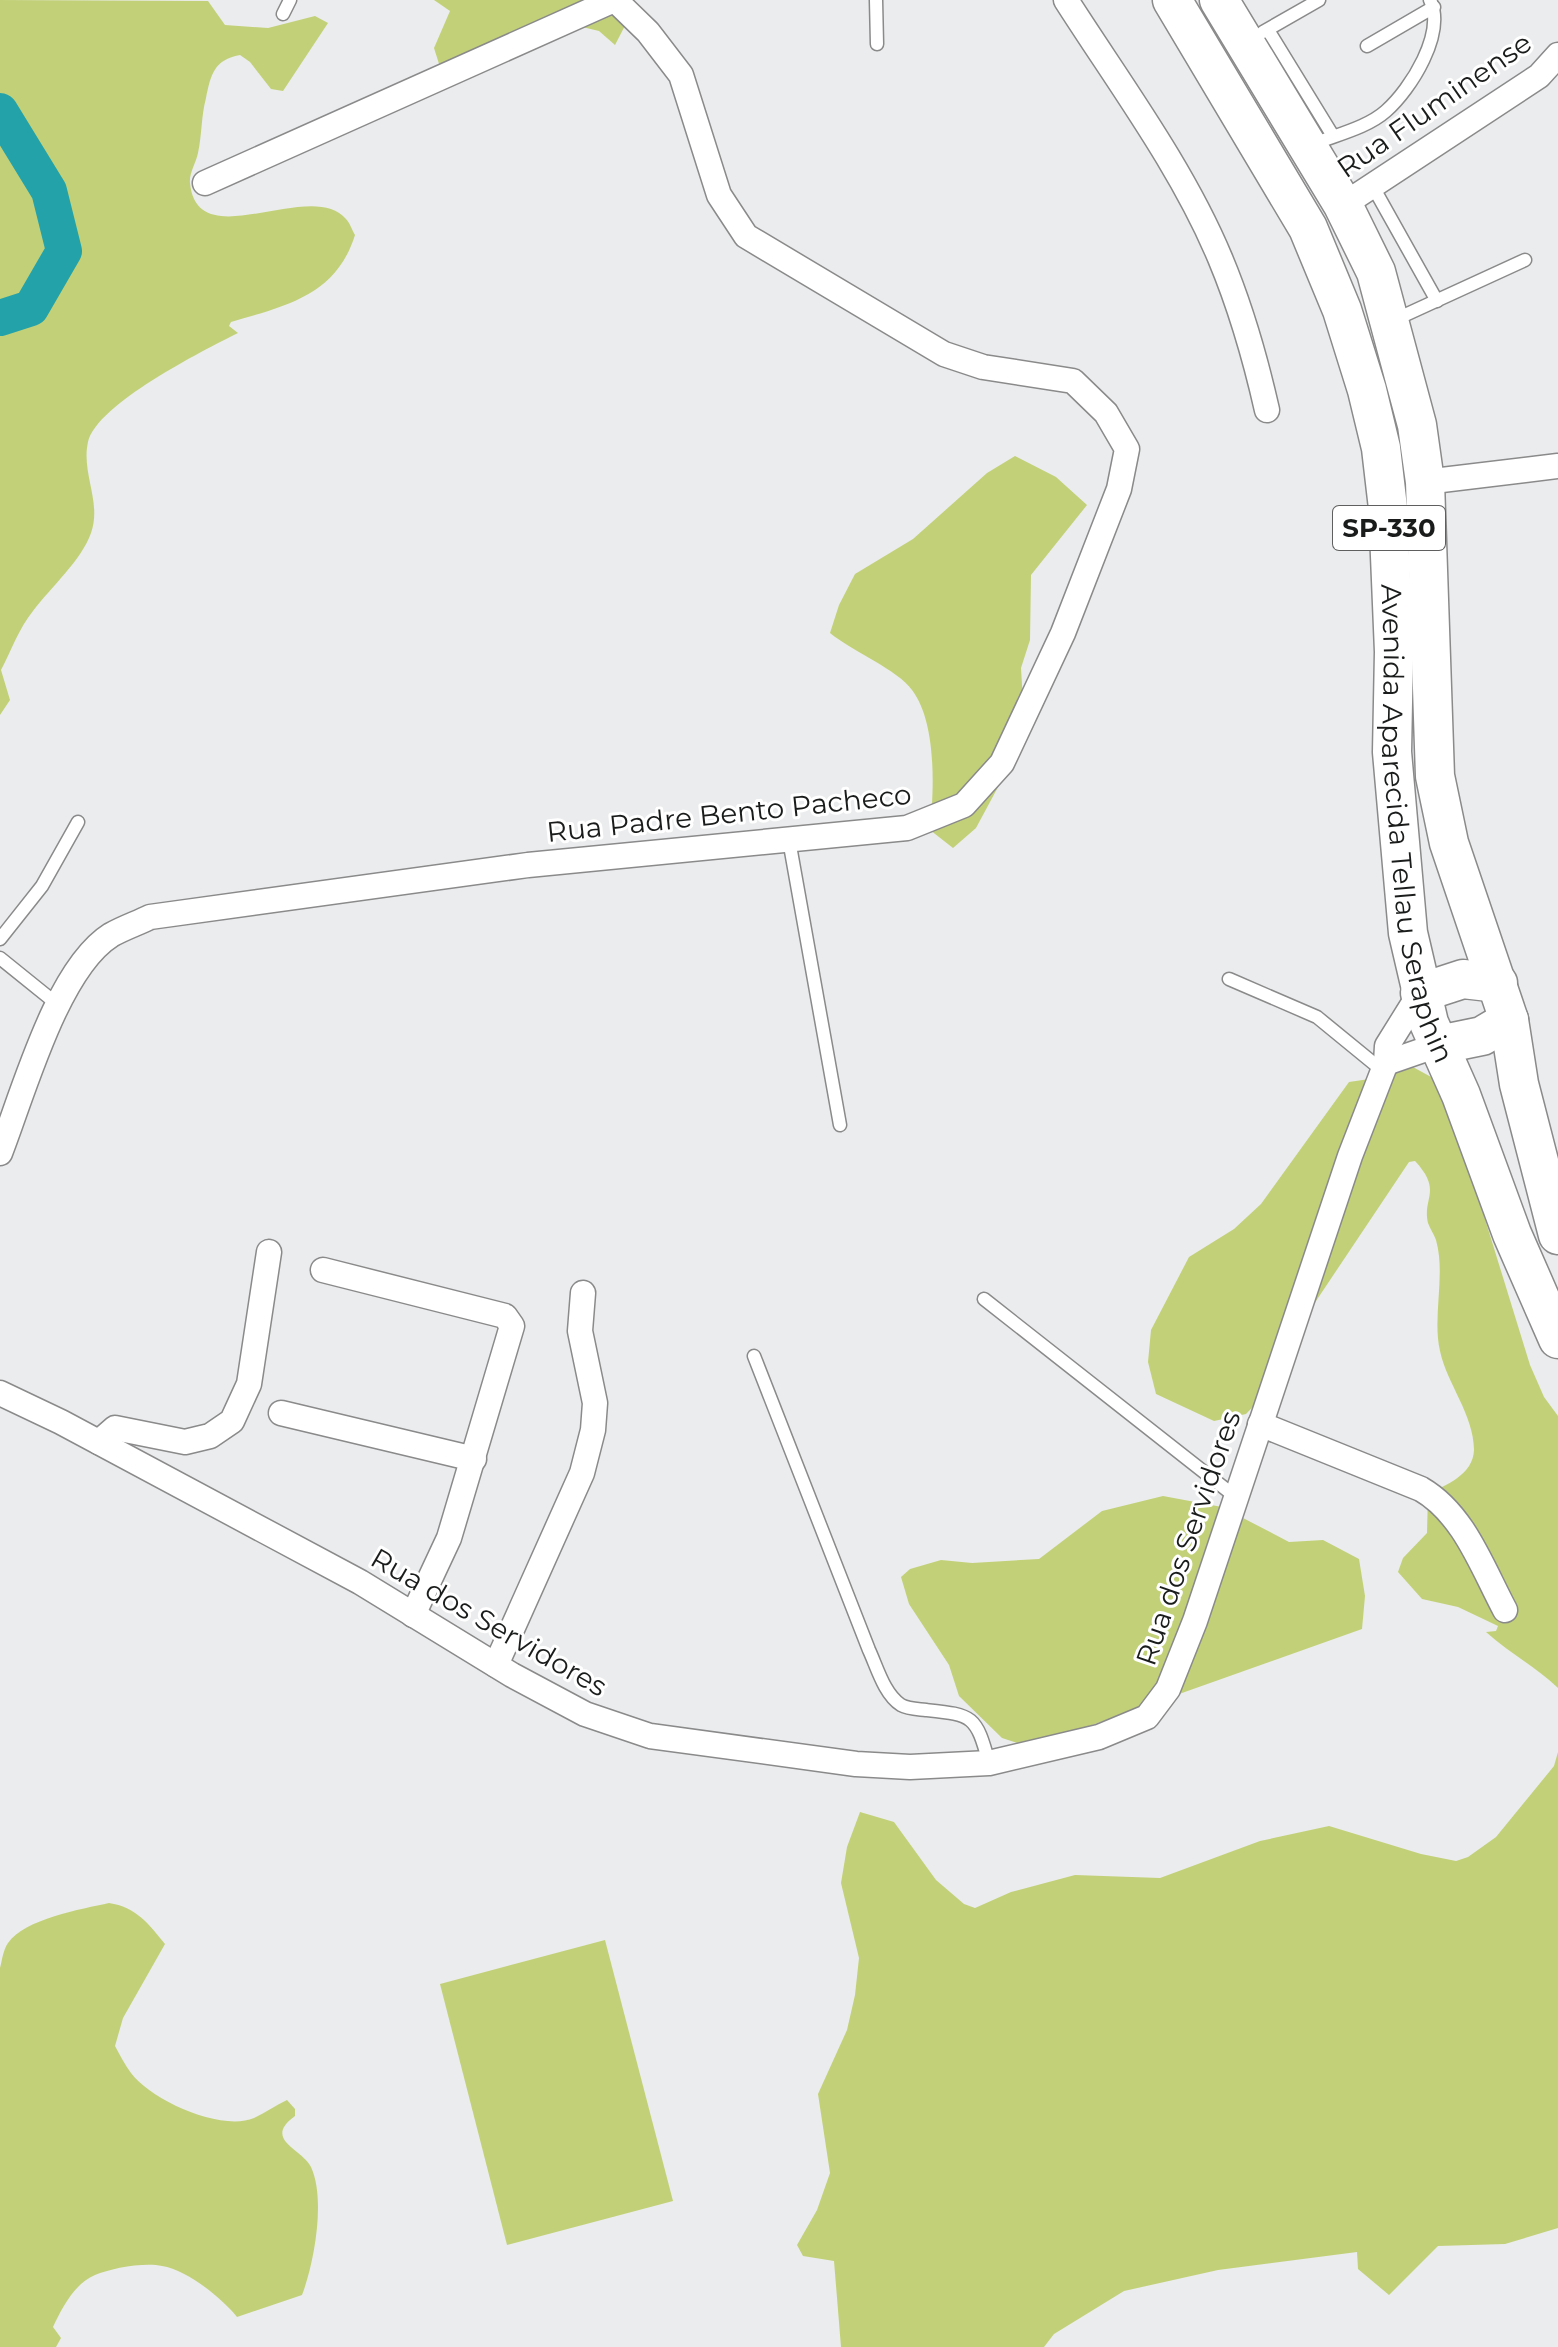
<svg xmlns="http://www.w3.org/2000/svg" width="1558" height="2347" font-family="Montserrat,sans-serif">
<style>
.green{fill:#c2d178}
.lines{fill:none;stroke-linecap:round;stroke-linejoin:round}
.river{stroke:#24a2aa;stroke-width:36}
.lane-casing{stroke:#8a8a8b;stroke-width:15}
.street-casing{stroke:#8a8a8b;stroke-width:27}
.primary-casing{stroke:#8a8a8b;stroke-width:41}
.lane{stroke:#fff;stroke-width:12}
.street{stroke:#fff;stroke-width:24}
.primary{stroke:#fff;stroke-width:38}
.labels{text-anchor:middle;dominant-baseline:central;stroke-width:6;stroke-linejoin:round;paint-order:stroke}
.shield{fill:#fff;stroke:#5f5f5f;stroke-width:2}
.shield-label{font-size:26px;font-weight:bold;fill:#1a1b1b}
.street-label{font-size:28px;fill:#1a1b1b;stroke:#fff}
</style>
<rect width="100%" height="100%" fill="#ebeced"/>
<!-- green -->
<g class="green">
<path d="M 0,0 L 208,1 L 225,25 L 268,28 L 315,16 L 328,23 L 283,91 L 271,89 L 250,62 L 240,55 C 214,60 211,74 206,98 C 201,117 202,135 198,153 C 196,163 189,173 190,183 C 197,258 311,177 346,219 C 350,223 352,230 355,235 C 336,296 285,306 231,322 L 229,326 L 238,333 C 202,351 97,404 88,442 C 81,473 102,502 91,533 C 81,561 51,587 33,611 C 19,628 11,651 1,670 L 10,700 L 0,715 Z"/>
<path d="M 434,0 L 615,0 L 631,14 L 615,45 L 599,31 L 578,26 L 440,67 L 434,48 L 450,11 Z"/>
<path d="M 1015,456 L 1056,477 L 1087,505 L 1031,575 L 1030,640 L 1021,668 L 1023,702 L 1012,761 L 976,828 L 953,848 L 930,830 C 934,790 937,723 912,690 C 898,670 852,651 830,633 L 839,605 L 855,574 L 913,539 L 987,473 Z"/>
<path d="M 1411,1066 L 1433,1078 L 1452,1112 L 1530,1365 L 1544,1397 L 1558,1416 L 1558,1688 C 1535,1666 1509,1653 1486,1632 L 1496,1631 L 1498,1626 L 1458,1607 L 1422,1599 L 1398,1572 L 1403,1558 L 1427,1533 L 1428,1494 C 1446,1485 1473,1475 1474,1450 C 1474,1415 1447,1384 1440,1351 C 1432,1316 1446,1275 1436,1240 C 1434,1234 1430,1229 1428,1223 C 1422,1198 1443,1191 1415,1161 L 1409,1162 L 1314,1304 L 1268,1391 L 1246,1414 L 1214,1421 L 1156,1394 L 1148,1362 L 1151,1330 L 1189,1257 L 1234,1229 L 1261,1204 L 1349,1082 L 1376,1078 Z"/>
<path d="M 1163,1496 L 1222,1507 L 1289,1542 L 1323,1540 L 1359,1559 L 1365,1596 L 1362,1629 L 1030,1747 L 1002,1738 L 959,1696 L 949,1665 L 909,1604 L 901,1577 L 910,1569 L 941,1560 L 972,1563 L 1039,1559 L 1102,1511 Z"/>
<path d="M 1558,1752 L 1558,2228 L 1505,2244 L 1438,2246 L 1389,2295 L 1358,2269 L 1357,2252 L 1218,2270 L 1124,2291 L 1054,2334 L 1044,2347 L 841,2347 L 834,2261 L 803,2256 L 797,2245 L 817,2210 L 830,2173 L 818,2094 L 847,2030 L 855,1995 L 859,1958 L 841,1883 L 847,1847 L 860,1812 L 894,1822 L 936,1880 L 964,1904 L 975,1908 L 1011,1892 L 1075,1875 L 1160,1878 L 1260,1841 L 1329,1826 L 1421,1854 L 1456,1861 L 1468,1857 L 1496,1837 L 1554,1766 Z"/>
<path d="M 109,1903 C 136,1907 149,1924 165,1944 L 123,2018 L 115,2046 C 120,2055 125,2065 131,2073 C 151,2100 221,2132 254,2118 C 265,2113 276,2105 287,2100 L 295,2109 L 295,2116 C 262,2140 303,2149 311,2167 C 326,2199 314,2264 302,2295 L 237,2317 C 222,2298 187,2270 162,2266 C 145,2262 111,2268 95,2275 C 74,2284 62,2308 53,2327 L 61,2338 L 56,2347 L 0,2347 L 0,1968 C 2,1961 3,1950 8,1943 C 24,1919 82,1909 109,1903 Z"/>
<path d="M 605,1940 L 673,2201 L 507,2245 L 440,1984 Z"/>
</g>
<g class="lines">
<!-- river -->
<path class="river" d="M 0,111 L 49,191 L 64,251 L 31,308 L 0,318"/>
<defs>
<g id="lane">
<path d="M 876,0 L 877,44"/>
<path d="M 283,14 L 290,0"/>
<path d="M 1268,30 L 1333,136"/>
<path d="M 1263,32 L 1319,0"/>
<path d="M 1367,46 L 1434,7"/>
<path d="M 1311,145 C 1335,135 1367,128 1386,111 C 1411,89 1446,33 1430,0"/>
<path d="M 1372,185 L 1437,301"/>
<path d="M 1392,321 L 1525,260"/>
<path d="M 789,840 L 840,1125"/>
<path d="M 0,939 L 42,886 L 78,822"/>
<path d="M 0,958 L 57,1004"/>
<path d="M 1229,979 L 1317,1017 L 1383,1071"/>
<path d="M 984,1299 L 1237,1498"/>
<path d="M 754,1356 L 869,1650 C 877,1667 884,1694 901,1705 C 908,1709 918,1709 926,1710 C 973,1715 976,1715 989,1763"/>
</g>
<g id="street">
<path d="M 1066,0 C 1119,83 1182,167 1220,258 C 1241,308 1255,357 1267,410"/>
<path d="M 205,183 L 614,0"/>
<path d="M 1343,205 L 1539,76 L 1558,55"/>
<path d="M 1425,482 L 1558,466"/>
<path d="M 1386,1063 L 1438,1045"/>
<path d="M 0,1153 C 23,1094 57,969 111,935 C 123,928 138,923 150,917 L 528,865 L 907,828 L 964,805 L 1002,763 L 1063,633 L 1119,489 L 1127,449 L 1106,413 L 1073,381 L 983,367 L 944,354 L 746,236 L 719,195 L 681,75 L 648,32 L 615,0"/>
<path d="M 323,1270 L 505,1316 L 512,1326 L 449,1538 L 413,1615"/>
<path d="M 0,1393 L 61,1422 L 360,1582 L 512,1675 L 585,1714 L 650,1736 L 856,1764 L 910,1767 L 989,1763 L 1099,1737 L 1147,1717 L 1168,1689 L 1195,1621 L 1350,1156 L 1386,1063 L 1387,1046 L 1420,993"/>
<path d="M 281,1413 L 474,1459"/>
<path d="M 1260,1424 L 1421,1489 C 1464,1514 1482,1567 1505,1610"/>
<path d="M 99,1442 L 115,1428 L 185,1442 L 210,1436 L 232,1421 L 249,1384 L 269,1252"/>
<path d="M 496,1665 L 582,1473 L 593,1430 L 595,1403 L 580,1331 L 583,1293"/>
</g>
<g id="primary">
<path id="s1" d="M 1172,0 L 1308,228 L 1342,310 L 1367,390 L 1381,448 L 1388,508 L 1394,652 L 1392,752 L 1408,933 L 1429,1023 L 1461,1095 L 1512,1234 L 1558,1339"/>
<path d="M 1219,0 L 1343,205 L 1376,272 L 1417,425 L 1425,482 L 1435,776 L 1449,843 L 1509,1020 L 1519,1084 L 1558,1235"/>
<path d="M 1420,993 L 1463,979 L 1498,983"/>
<path d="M 1438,1045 L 1482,1036 L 1509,1020"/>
</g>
</defs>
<!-- lane casing -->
<use href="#lane" class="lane-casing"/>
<!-- street casing -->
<use href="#street" class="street-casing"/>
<!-- primary casing -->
<use href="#primary" class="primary-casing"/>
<!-- lane -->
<use href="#lane" class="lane"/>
<!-- street -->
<use href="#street" class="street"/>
<!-- primary -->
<use href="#primary" class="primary"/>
</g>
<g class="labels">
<!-- shield labels -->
<rect class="shield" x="1333" y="506" width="112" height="44" rx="6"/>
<g class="shield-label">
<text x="1389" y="528">SP-330</text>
</g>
<!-- street labels -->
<g class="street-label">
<text transform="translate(1434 105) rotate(-35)">Rua Fluminense</text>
<text transform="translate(729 813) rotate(-6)">Rua Padre Bento Pacheco</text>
<text stroke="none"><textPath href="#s1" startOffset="876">Avenida Aparecida Tellau Seraphin</textPath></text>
<text transform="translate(1188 1538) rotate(-71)">Rua dos Servidores</text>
<text transform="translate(489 1622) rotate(30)">Rua dos Servidores</text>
</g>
</g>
</svg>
